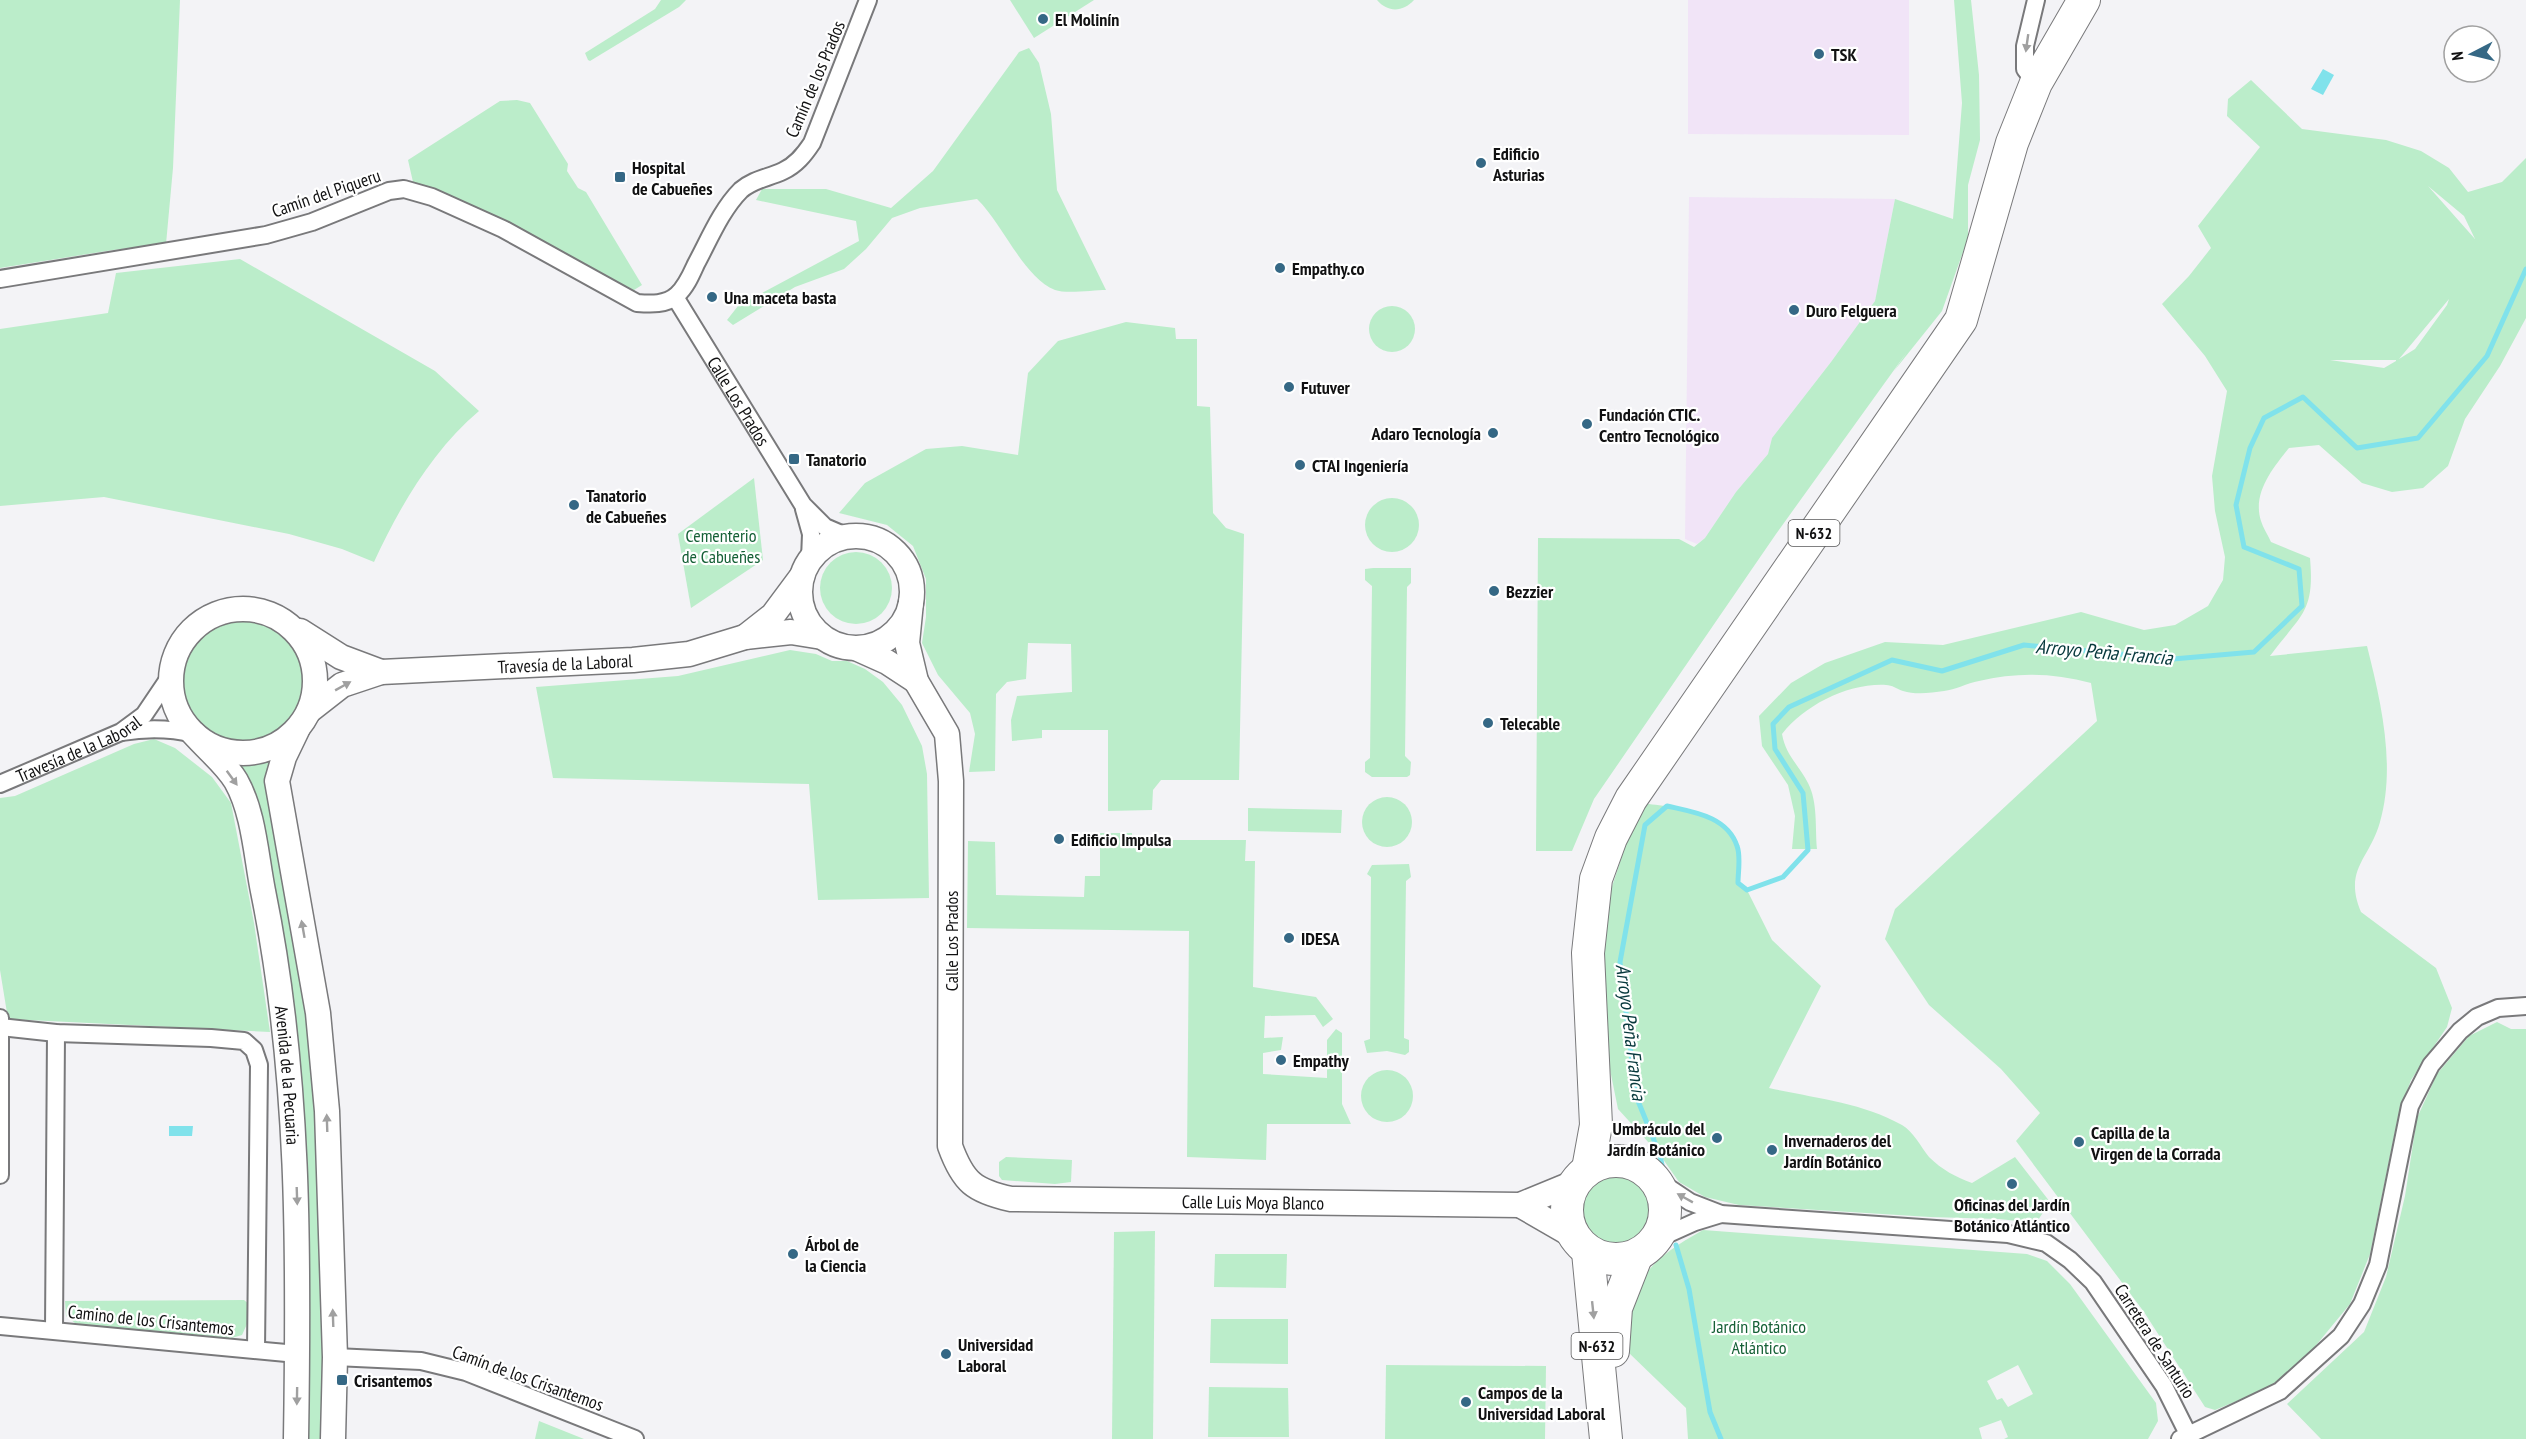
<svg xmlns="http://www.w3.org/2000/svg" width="2526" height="1439" font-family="'PT Sans Narrow',sans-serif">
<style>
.industrial{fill:#f1e4f7}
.green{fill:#bbedca;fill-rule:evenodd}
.water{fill:#80e2eb}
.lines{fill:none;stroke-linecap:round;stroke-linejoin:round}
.stream{stroke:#80e2eb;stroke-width:5}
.street-casing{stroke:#79797b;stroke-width:20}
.secondary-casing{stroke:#79797b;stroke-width:27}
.highway-casing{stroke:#79797b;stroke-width:34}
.street{stroke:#fff;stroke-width:16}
.secondary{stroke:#fff;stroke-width:24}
.highway{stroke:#fff;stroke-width:32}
.oneway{fill:#a0a0a0}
.poi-dot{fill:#356885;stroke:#fff;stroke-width:2}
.labels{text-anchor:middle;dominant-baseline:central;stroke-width:4.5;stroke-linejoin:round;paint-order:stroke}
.shield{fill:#fff;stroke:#585859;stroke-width:1.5}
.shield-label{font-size:16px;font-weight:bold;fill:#111112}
.poi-label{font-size:18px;font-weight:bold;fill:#111112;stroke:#fff;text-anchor:start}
.street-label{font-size:18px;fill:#111112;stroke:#fff}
.park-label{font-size:18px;fill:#156036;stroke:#fff}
.water-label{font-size:20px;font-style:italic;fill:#07383c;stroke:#fff}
</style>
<rect width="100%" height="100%" fill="#f3f3f6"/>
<!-- industrial -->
<g class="industrial">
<path d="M 1688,0 L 1909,0 L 1909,135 L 1688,134 Z"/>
<path d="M 1689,197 L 1895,199 L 1875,301 L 1831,362 L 1772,438 L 1768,454 L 1736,492 L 1705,538 L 1697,544 L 1685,539 Z"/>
</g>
<!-- green -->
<g class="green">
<path d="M 0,0 L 180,0 L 173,168 L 166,244 L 113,250 L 0,268 Z"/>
<path d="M 661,0 L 686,0 L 679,7 L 590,61 L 588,60 L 585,53 L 655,9 Z"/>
<path d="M 1010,0 L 1094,0 L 1034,38 Z"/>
<path d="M 1377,0 L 1414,0 C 1403,12 1388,13 1377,0 Z"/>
<path d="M 1954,0 L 1971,0 L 1979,75 L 1980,140 L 1968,185 L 1968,238 L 1942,311 L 1894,371 L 1907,352 L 1776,534 L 1594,799 L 1572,851 L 1536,851 L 1538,538 L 1679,539 L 1694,547 L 1705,538 L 1736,492 L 1768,454 L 1772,438 L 1831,362 L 1875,301 L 1895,199 L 1953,219 L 1962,103 Z"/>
<path d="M 1029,48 L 1039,63 L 1051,114 L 1057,190 L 1106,290 C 1094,290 1066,294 1055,290 C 1023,277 1003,224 977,199 L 920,208 L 892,218 L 866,249 L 844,269 L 795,287 L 733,325 L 727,320 L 738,306 L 859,241 L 856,221 L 756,200 L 762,189 L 826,189 L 891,208 L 933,171 L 1019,52 Z"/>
<path d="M 2251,80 L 2302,129 L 2386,140 L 2421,151 L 2449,168 L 2468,192 L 2502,182 L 2526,158 L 2526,318 L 2500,366 L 2465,419 L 2448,466 L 2423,488 L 2392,492 L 2362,483 L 2319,445 L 2289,448 C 2273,468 2252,493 2261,521 C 2263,528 2268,535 2271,542 L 2310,558 C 2315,614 2300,615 2270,656 L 2367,646 C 2381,702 2396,766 2380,822 C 2370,859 2343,869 2361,912 L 2436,968 L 2452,1008 L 2447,1027 L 2411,1080 L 2398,1117 L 2370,1254 L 2350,1304 L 2308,1355 L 2276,1382 L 2259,1392 L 2215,1410 L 2205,1407 L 2144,1312 L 2016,1141 L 2040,1113 L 2001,1069 L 1929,1005 L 1885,939 L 1895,909 L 2097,721 L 2091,683 C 2054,673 2017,672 1979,681 C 1967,683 1955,690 1944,691 C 1931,693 1915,695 1903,691 C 1897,689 1892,685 1886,685 C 1848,683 1805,705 1782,734 C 1786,756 1799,765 1808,783 C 1818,802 1815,828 1817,849 L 1792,849 L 1795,816 L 1788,785 L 1762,746 L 1759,716 L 1791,683 L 1825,663 L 1885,642 L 1943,645 L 2081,612 L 2144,630 L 2175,625 L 2208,606 L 2223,580 L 2225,557 L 2215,511 L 2212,476 L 2227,391 L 2205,356 L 2162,304 L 2189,276 L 2211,248 L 2198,226 L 2260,147 L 2227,116 L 2228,99 ZM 2428,186 L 2464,216 L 2475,239 ZM 2449,299 L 2447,305 L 2415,349 L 2399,359 ZM 2330,360 L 2396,360 L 2396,361 L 2384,368 Z"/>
<path d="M 517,100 L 530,103 L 568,164 L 567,171 L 578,188 L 586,192 L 642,285 L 634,290 L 413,182 L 408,160 L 500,101 Z"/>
<path d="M 240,259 L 435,371 L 479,411 C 432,451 400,506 374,562 L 342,549 L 289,534 L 104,497 L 0,506 L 0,329 L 108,313 L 116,273 Z"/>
<circle cx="1392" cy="329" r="23"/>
<path d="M 1126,322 L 1175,328 L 1176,339 L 1197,339 L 1197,406 L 1210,407 L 1213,513 L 1226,528 L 1244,534 L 1239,780 L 1161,780 L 1153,790 L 1152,810 L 1108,811 L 1108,730 L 1042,730 L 1042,738 L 1012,741 L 1011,720 L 1017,696 L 1072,692 L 1071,644 L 1028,643 L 1026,679 L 1007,682 L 996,694 L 995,771 L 969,772 L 975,734 L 970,713 L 938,675 L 922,643 L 926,617 L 926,579 L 913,546 L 887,525 L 839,513 L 865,483 L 926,449 L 962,446 L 1018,455 L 1028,373 L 1058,341 Z"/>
<path d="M 754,478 L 763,560 L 691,608 L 678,534 Z"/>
<circle cx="1392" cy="525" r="27"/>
<circle cx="856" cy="588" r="36"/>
<path d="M 1373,568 L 1411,568 L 1411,583 L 1407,587 L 1405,756 L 1411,762 L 1410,775 L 1407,777 L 1372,777 L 1365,772 L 1365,762 L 1370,758 L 1372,586 L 1365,580 L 1365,569 Z"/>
<path d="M 238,609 L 255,609 L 269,613 L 291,626 L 312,652 L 315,669 L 315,687 L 310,710 L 284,757 L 318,1013 L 333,1439 L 296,1439 L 296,1167 L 235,780 L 184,723 L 173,702 L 171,675 L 179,649 L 184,639 L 199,623 L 221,612 Z"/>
<path d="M 790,650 L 816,654 L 832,661 L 847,661 L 865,669 L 883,682 L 902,705 L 922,746 L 927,774 L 929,898 L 818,900 L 809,784 L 553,778 L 536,687 L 678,676 Z"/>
<path d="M 154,739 L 175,748 L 212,777 L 231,803 L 254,923 L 270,1032 L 8,1019 L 0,970 L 0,798 L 15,796 L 134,744 Z"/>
<circle cx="1387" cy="822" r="25"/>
<path d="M 1639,803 C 1672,807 1725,809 1737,846 C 1741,856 1738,872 1738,883 L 1747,890 L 1772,940 L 1821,986 L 1769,1088 C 1814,1098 1861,1102 1902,1125 C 1913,1131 1921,1147 1929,1157 C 1942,1170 1956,1177 1972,1183 L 2015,1157 L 2050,1202 L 2036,1223 L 1999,1219 L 1930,1217 L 1739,1205 L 1705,1197 L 1679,1182 L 1660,1155 L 1618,1109 L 1607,1055 L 1601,985 L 1608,899 Z"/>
<path d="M 1248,808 L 1342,810 L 1341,833 L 1248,831 Z"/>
<path d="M 1100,833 L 1132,833 L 1132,840 L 1246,840 L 1245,861 L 1255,861 L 1253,987 L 1316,997 L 1333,1019 L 1323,1027 L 1315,1015 L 1265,1016 L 1264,1038 L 1283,1037 L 1281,1050 L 1263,1053 L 1263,1074 L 1327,1078 L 1327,1040 L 1336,1029 L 1342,1033 L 1342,1104 L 1351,1124 L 1267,1124 L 1266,1160 L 1187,1157 L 1189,931 L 967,928 L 968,841 L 995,842 L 996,895 L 1084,897 L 1085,876 L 1100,876 Z"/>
<path d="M 1409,864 L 1411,877 L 1406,881 L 1404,1038 L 1409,1040 L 1409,1052 L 1405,1055 L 1387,1051 L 1367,1053 L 1364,1041 L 1370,1039 L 1371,877 L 1367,874 L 1372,865 Z"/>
<path d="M 2497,1022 L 2511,1029 L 2526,1029 L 2526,1439 L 2321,1439 L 2287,1404 L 2364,1332 L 2386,1277 L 2405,1196 L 2417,1118 L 2437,1074 L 2469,1036 Z"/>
<circle cx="1387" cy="1096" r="26"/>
<path d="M 1006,1157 L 1072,1160 L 1071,1182 L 1055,1184 L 1002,1180 L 999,1176 L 999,1162 Z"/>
<path d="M 1620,1161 C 1696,1181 1665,1276 1601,1256 C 1598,1255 1591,1255 1588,1252 C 1582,1248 1577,1236 1572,1230 C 1556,1206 1573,1192 1589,1176 C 1593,1172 1598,1167 1603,1164 C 1607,1161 1615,1161 1620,1161 Z"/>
<path d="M 1703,1230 L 2027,1254 L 2047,1261 L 2070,1284 L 2156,1403 L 2158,1421 L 2148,1439 L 2004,1439 L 2008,1437 L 2001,1420 L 1979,1428 L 1982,1439 L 1688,1439 L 1686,1408 L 1629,1353 C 1627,1284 1644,1263 1703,1230 ZM 2018,1365 L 2033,1394 L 2008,1407 L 2002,1398 L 1997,1400 L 1987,1381 Z"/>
<path d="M 1155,1231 L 1153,1439 L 1112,1439 L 1114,1232 Z"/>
<path d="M 1215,1254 L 1287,1254 L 1286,1288 L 1214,1287 Z"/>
<path d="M 244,1300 L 250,1305 L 247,1324 L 242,1335 L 228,1339 L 96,1327 L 75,1323 L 66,1316 L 65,1301 Z"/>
<path d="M 1211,1319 L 1288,1319 L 1288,1364 L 1210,1363 Z"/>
<path d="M 1386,1365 L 1546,1366 L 1545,1439 L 1385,1439 Z"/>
<path d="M 1209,1387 L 1288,1388 L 1289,1437 L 1208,1437 Z"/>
<path d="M 539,1421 L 584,1439 L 535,1439 Z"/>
</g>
<!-- water -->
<g class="water">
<path d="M 2323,69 L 2334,75 L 2323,95 L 2311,89 Z"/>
<path d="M 169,1126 L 193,1126 L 192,1136 L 169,1136 Z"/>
</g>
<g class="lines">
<!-- stream -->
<g class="stream">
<path d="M 1664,1175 L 1660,1155 L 1636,1096 L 1620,962 L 1645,825 L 1667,806 C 1693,812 1727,816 1737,846 C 1741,856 1738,872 1738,883 L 1747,890 L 1783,877 L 1808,850 L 1803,793 L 1775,749 L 1773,724 L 1789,707 L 1892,660 L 1942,671 L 2024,645 L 2173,659 L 2254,652 L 2302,606 L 2299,569 L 2244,547 L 2236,505 L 2250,448 L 2264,418 L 2303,397 L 2357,448 L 2418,438 L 2487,356 L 2526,269"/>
<path d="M 1676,1245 L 1689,1289 L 1710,1412 L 1721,1439"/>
</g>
<defs>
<g id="street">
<path d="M 2036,0 L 2025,46 L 2025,69 L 2036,83"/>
<path d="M 0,279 L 266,235 L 312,222 L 389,191 L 404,189 L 432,197 L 503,229 L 637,303 C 651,304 666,305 677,295 C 686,287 691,275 696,264 C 709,240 721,210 741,190 C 754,179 768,178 783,171 C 796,165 804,155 812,143 L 868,0"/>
<path id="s1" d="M 675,297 L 803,505 L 825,527 L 846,536"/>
<path d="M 804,509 L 811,534 L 810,559"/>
<path d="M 122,732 C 147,728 169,728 194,734"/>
<path id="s2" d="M 0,784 L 121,732 L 144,715 L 171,675"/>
<path d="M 0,1018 L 0,1175"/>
<path d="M 0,1027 L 56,1033 L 211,1038 L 244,1041 L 254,1050 L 259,1065 L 256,1350"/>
<path d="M 1651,1176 L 1690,1202 L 1721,1214 L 2008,1234 L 2046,1243 L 2070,1260 L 2093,1282 L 2164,1386 L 2188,1434"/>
<path d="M 1655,1240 L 1695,1222 L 1721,1214"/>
<path d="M 0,1326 L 297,1354"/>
<path d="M 54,1330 L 56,1033"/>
<path d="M 335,1357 L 421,1361 L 466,1372 L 635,1439"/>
<path d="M 2180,1439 L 2280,1391 L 2341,1336 L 2362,1304 L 2378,1265 L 2410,1106 L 2431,1065 L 2460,1031 L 2477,1017 L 2498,1008 L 2526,1006"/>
</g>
<g id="secondary">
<circle cx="856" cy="592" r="56"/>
<path id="s3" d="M 911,602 L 907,643 L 916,681 L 947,734 L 951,781 L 950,1146 C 963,1182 974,1191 1011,1199 L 1520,1205 L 1576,1182"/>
<circle cx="243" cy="681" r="72"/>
<path d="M 300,631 L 341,657 L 381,672"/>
<path d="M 745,637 L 773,615 L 802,576"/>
<path d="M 858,649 L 887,662 L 916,681"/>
<path id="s4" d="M 310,710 L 342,685 L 381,672 L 633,660 L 689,654 L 745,637 L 791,632 L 822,637"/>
<path d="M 297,730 L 284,757 L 277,781 L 318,1013 L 327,1111 L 335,1357 L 333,1439"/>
<path id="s5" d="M 194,734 C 207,749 226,764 236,781 C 254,813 256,856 263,891 C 300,1072 299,1255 296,1439"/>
<path d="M 1520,1205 L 1572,1235"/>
</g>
<g id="highway">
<circle cx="1616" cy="1210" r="49"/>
<path d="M 1588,1169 L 1596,1125 L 1588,953 L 1596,879 L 1611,838 L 1631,799 L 1961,320 L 2012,143 L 2036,83 L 2084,0"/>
<path d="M 1588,1252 L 1606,1439"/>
<path d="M 1613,1351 L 1616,1308 L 1636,1257"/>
</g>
</defs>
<!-- street casing -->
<use href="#street" class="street-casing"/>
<!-- secondary casing -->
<use href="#secondary" class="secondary-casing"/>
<!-- highway casing -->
<use href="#highway" class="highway-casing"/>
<!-- street -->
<use href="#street" class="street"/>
<!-- secondary -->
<use href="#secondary" class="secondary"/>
<!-- highway -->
<use href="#highway" class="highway"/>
</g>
<!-- one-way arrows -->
<defs><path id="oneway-solid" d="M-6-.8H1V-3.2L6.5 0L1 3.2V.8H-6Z" transform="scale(1.5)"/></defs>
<g class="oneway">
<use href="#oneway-solid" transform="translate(2027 43) rotate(98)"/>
<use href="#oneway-solid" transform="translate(343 686) rotate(-29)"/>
<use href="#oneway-solid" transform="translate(232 778) rotate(54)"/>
<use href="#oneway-solid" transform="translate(303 929) rotate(-100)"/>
<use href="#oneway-solid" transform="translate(327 1123) rotate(-92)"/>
<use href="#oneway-solid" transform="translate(297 1196) rotate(88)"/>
<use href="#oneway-solid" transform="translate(1685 1198) rotate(-151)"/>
<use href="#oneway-solid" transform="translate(1593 1310) rotate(84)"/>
<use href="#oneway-solid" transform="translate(333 1318) rotate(-92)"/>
<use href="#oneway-solid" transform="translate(297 1396) rotate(91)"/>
</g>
<!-- markers -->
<g class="poi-dot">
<circle cx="1043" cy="19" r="6"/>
<circle cx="1819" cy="54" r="6"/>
<circle cx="1481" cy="163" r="6"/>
<rect x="614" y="171" width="12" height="12" rx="3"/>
<circle cx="1280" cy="268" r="6"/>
<circle cx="712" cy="297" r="6"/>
<circle cx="1794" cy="310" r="6"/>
<circle cx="1289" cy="387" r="6"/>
<circle cx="1587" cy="424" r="6"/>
<circle cx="1493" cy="433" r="6"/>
<rect x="788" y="453" width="12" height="12" rx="3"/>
<circle cx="1300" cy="465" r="6"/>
<circle cx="574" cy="505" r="6"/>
<circle cx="1494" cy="591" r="6"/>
<circle cx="1488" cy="723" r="6"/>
<circle cx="1059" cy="839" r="6"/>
<circle cx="1289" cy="938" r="6"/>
<circle cx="1281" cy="1060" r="6"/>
<circle cx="1717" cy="1138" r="6"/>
<circle cx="2079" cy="1142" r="6"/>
<circle cx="1772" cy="1150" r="6"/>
<circle cx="2012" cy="1184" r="6"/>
<circle cx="793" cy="1254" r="6"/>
<circle cx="946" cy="1354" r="6"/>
<rect x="336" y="1374" width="12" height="12" rx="3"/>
<circle cx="1466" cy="1402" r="6"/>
</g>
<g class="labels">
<!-- shield labels -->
<g class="shield">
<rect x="1788.5" y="520" width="51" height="26" rx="4.5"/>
<rect x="1571.5" y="1333" width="51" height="26" rx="4.5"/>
</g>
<g class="shield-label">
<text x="1814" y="533">N-632</text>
<text x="1597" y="1346">N-632</text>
</g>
<!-- poi labels -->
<g class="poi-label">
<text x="1055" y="19">El Molinín</text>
<text x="1831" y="54">TSK</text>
<text x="1493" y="153">Edificio<tspan x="1493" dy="21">Asturias</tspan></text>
<text x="632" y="167">Hospital<tspan x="632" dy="21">de Cabueñes</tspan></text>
<text x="1292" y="268">Empathy.co</text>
<text x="724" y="297">Una maceta basta</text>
<text x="1806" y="310">Duro Felguera</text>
<text x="1301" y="387">Futuver</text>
<text x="1599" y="414">Fundación CTIC.<tspan x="1599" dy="21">Centro Tecnológico</tspan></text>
<text x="1481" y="433" text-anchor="end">Adaro Tecnología</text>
<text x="806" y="459">Tanatorio</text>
<text x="1312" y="465">CTAI Ingeniería</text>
<text x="586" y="495">Tanatorio<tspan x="586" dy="21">de Cabueñes</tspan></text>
<text x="1506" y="591">Bezzier</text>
<text x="1500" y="723">Telecable</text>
<text x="1071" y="839">Edificio Impulsa</text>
<text x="1301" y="938">IDESA</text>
<text x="1293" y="1060">Empathy</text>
<text x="1705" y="1128" text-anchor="end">Umbráculo del<tspan x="1705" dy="21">Jardín Botánico</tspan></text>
<text x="2091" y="1132">Capilla de la<tspan x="2091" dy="21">Virgen de la Corrada</tspan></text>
<text x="1784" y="1140">Invernaderos del<tspan x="1784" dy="21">Jardín Botánico</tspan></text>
<text x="2012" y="1204" text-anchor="middle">Oficinas del Jardín<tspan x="2012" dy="21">Botánico Atlántico</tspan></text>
<text x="805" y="1244">Árbol de<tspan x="805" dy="21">la Ciencia</tspan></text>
<text x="958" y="1344">Universidad<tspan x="958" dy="21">Laboral</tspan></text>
<text x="354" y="1380">Crisantemos</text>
<text x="1478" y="1392">Campos de la<tspan x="1478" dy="21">Universidad Laboral</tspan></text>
</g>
<!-- street labels -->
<g class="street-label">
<text transform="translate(815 79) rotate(-67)">Camín de los Prados</text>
<text transform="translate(326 193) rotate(-19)">Camín del Piqueru</text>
<text stroke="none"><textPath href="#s1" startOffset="122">Calle Los Prados</textPath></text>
<text stroke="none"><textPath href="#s4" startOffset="266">Travesía de la Laboral</textPath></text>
<text stroke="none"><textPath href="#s2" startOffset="86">Travesía de la Laboral</textPath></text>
<text transform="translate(951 941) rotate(-90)">Calle Los Prados</text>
<text stroke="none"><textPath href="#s5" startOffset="363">Avenida de la Pecuaria</textPath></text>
<text stroke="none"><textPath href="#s3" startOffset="882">Calle Luis Moya Blanco</textPath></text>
<text transform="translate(151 1320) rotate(6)">Camino de los Crisantemos</text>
<text transform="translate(2155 1341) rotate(57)">Carretera de Santurio</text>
<text transform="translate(528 1378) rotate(20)">Camín de los Crisantemos</text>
</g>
<!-- park labels -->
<g class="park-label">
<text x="721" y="535">Cementerio<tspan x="721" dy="21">de Cabueñes</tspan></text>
<text x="1759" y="1326">Jardín Botánico<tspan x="1759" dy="21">Atlántico</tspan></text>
</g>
<!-- water labels -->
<g class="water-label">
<text transform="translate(2104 652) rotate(5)">Arroyo Peña Francia</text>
<text transform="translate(1631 1032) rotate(83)">Arroyo Peña Francia</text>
</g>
</g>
<!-- north arrow -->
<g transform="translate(2472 54) rotate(263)"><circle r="28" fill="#ffffff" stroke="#a0a0a0" stroke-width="1.5"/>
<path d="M0-4.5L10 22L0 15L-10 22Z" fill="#356885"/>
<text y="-9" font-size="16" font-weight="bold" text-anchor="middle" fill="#111112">N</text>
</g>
</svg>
